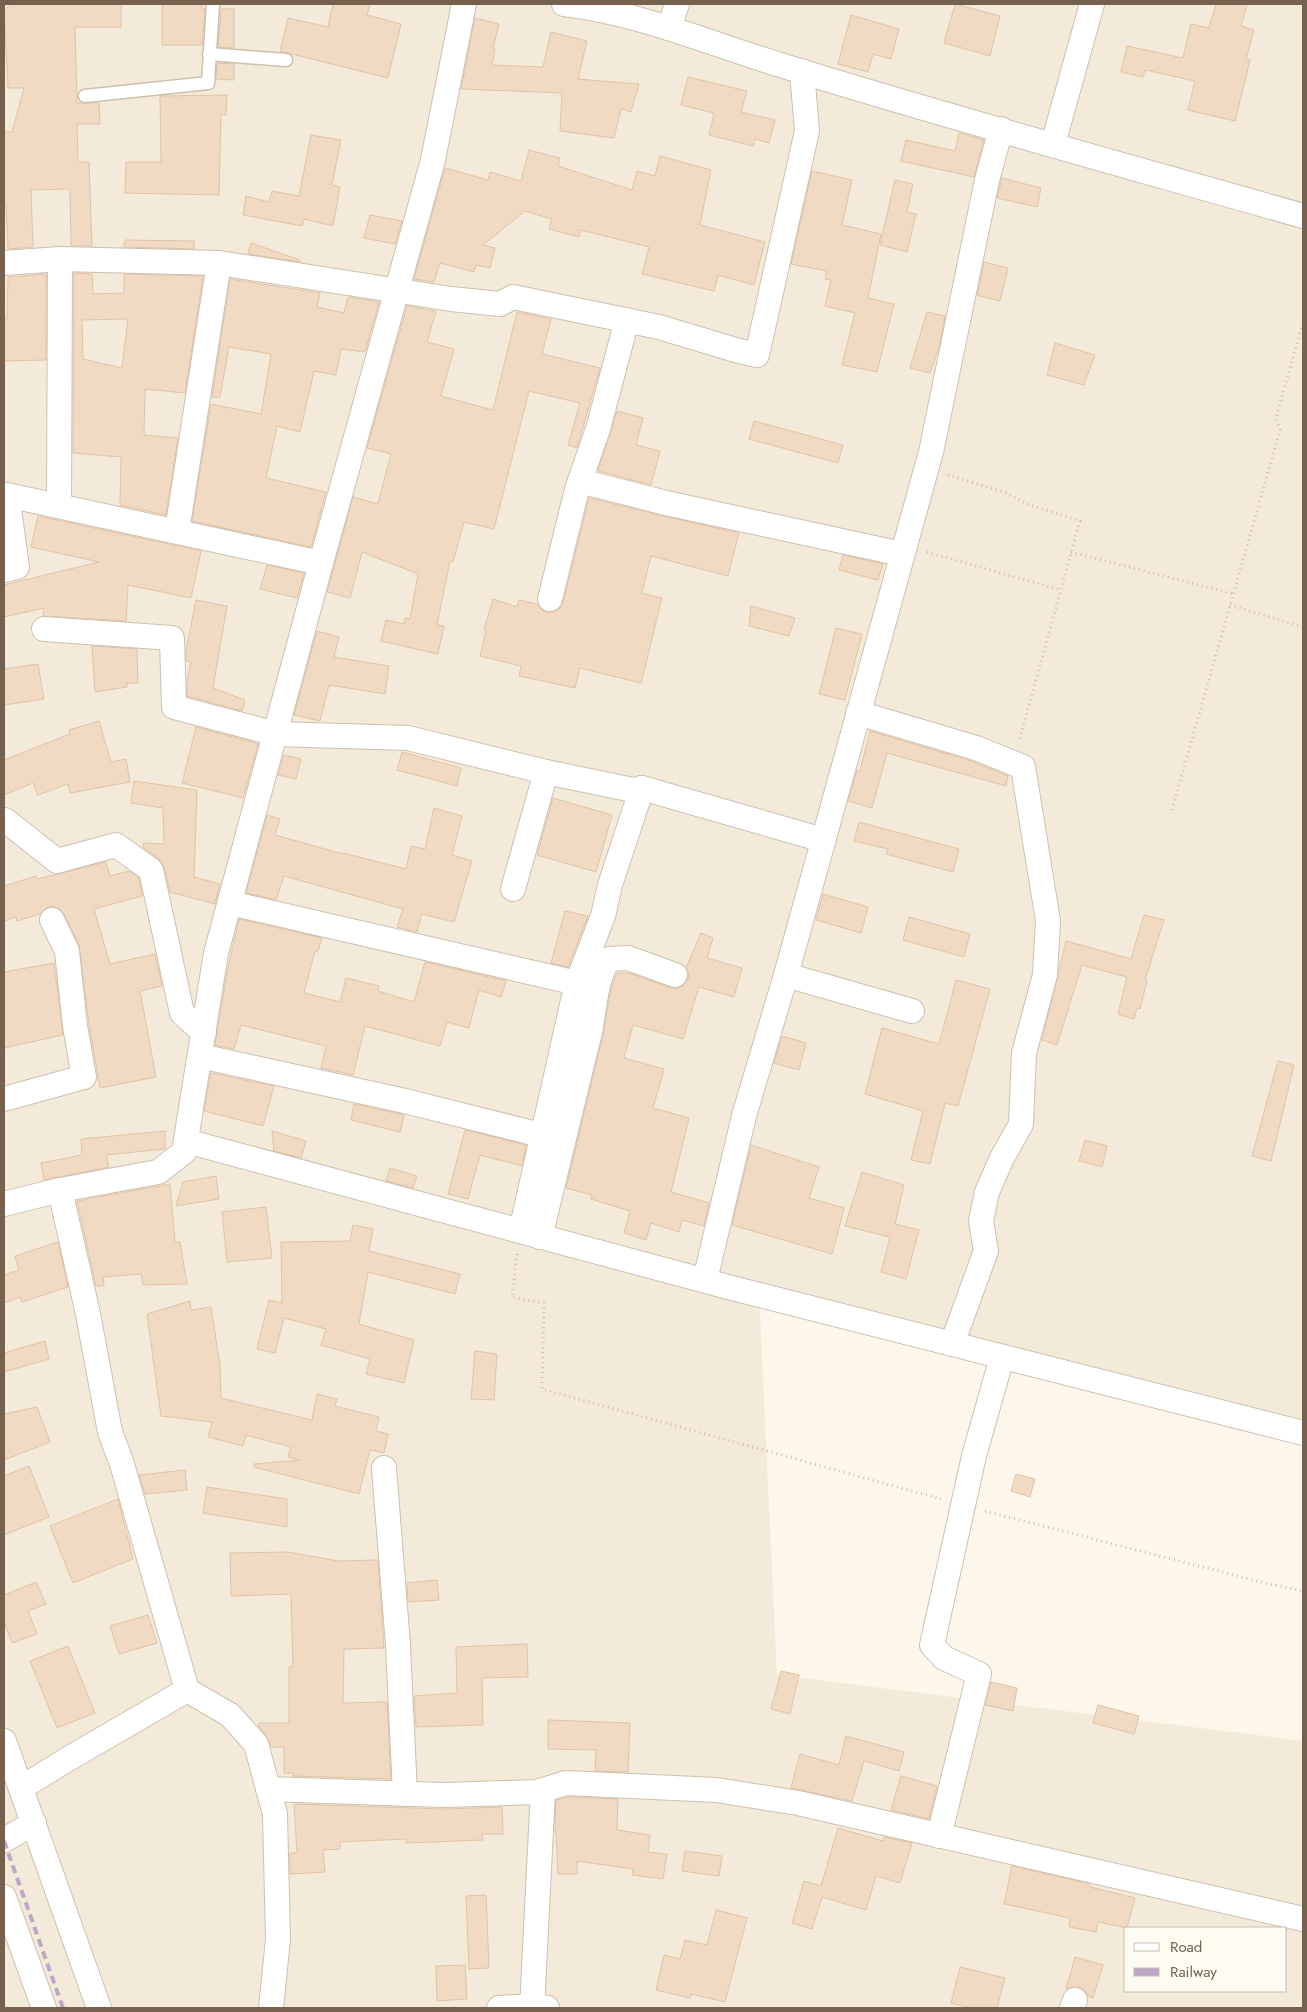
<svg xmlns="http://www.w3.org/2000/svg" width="1307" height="2012" font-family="Jost,sans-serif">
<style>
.residential{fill:#f3ead9;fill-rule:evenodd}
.building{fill:#f0dac3;stroke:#e2c3a5;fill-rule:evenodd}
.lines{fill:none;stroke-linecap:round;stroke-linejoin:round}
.service-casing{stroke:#cec0b0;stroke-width:15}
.minor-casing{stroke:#cec0b0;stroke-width:26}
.path{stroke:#d5bea6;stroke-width:3;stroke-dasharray:1 4;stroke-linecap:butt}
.service{stroke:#fff;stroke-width:12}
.minor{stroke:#fff;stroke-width:24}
.rail{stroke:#bca8c6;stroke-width:4;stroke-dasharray:8 5;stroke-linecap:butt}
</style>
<rect width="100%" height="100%" fill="#fcf7ea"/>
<!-- residential -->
<path class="residential" d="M 4,4 L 1303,4 L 1303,1436 L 759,1295 L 777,1675 L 1303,1741 L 1303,2008 L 4,2008 ZM 1126,1928 L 1286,1928 L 1286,1991 L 1126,1991 Z"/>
<!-- building -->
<g class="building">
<path d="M 13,4 L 121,4 L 121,27 L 75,27 L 77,103 L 99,103 L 100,124 L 77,124 L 78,162 L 89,162 L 92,246 L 71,246 L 70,189 L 31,190 L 33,247 L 8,249 L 6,204 L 4,204 L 4,132 L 12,132 L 24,88 L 8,88 L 4,10 Z"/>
<path d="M 162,4 L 202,4 L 202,9 L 205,9 L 202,45 L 162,45 Z"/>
<path d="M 333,4 L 370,4 L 367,15 L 401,24 L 388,78 L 280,51 L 288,18 L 328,27 Z"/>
<path d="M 955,4 L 1000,16 L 990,56 L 944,43 Z"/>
<path d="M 1216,4 L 1247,4 L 1241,26 L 1254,30 L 1246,59 L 1250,60 L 1235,121 L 1188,110 L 1195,81 L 1145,70 L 1143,77 L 1121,72 L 1127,46 L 1183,58 L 1191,24 L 1209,28 Z"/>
<path d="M 221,9 L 234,9 L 234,48 L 218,47 Z"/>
<path d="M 851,15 L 899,29 L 891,59 L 873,54 L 868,72 L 838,64 Z"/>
<path d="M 475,18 L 499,24 L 493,48 L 495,49 L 492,65 L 543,67 L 551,32 L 587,41 L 578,79 L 639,84 L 631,112 L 621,109 L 614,138 L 560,131 L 562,93 L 461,89 Z"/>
<path d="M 217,63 L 234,64 L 234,80 L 216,79 Z"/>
<path d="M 688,77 L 747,91 L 741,112 L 775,120 L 769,143 L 755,139 L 753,146 L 709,135 L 714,113 L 681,105 Z"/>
<path d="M 227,95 L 226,115 L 221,115 L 219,195 L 125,193 L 126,162 L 161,162 L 160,96 Z"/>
<path d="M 959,133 L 984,140 L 974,177 L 901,161 L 906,140 L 955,151 Z"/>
<path d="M 311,135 L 341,140 L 332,185 L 340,187 L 333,226 L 304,219 L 302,226 L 243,215 L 246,196 L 269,202 L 272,191 L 299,196 Z"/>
<path d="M 529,150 L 560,158 L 558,166 L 632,190 L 637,171 L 655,176 L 660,156 L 711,170 L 700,225 L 765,242 L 754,285 L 718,275 L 714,291 L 642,274 L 649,247 L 581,230 L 579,237 L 549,229 L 552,219 L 525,211 L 483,245 L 495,248 L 490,268 L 476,265 L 474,272 L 440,263 L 434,282 L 414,279 L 445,168 L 488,180 L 490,172 L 521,181 Z"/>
<path d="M 812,171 L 852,180 L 842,225 L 881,234 L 868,298 L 894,304 L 877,372 L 842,365 L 855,313 L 825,306 L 831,280 L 825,279 L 827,271 L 791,264 Z"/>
<path d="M 1002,178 L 1041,188 L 1037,207 L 997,198 Z"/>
<path d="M 895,180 L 913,184 L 907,212 L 916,214 L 907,252 L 880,245 Z"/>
<path d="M 370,215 L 402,221 L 395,244 L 364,238 Z"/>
<path d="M 125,240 L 194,241 L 194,249 L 124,247 Z"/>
<path d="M 251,243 L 300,260 L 300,262 L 248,254 Z"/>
<path d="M 984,262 L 1008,268 L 1000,301 L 977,295 Z"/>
<path d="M 74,273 L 92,274 L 93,294 L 124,293 L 124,274 L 203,276 L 185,393 L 145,389 L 144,435 L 178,438 L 166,515 L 120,505 L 121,457 L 73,453 ZM 128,319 L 122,368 L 83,359 L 82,320 Z"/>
<path d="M 46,274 L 46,360 L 4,361 L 4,319 L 7,319 L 8,277 Z"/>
<path d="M 230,279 L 320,293 L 317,307 L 344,313 L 348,297 L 379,302 L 365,352 L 341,349 L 336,375 L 314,371 L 300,432 L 277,426 L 266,478 L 326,492 L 311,547 L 192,521 L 211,404 L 261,414 L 271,354 L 229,347 L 220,397 L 212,397 Z"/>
<path d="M 407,306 L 436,311 L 427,342 L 454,349 L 441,396 L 493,410 L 517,312 L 551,319 L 542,354 L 600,368 L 577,448 L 568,445 L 580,403 L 529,391 L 494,529 L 464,522 L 453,562 L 450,561 L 437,625 L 444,626 L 438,654 L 381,641 L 386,620 L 404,624 L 405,618 L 410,619 L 418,574 L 362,552 L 350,598 L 327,592 L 353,497 L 378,504 L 391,454 L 367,448 Z"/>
<path d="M 927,312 L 945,316 L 939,347 L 930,373 L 910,368 Z"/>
<path d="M 1055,343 L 1095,355 L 1084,385 L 1047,375 Z"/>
<path d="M 617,411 L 643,418 L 636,445 L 660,451 L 651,485 L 598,471 Z"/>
<path d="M 754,421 L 843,445 L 838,463 L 749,439 Z"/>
<path d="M 589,498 L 663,516 L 739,533 L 728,576 L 651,556 L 642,593 L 662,598 L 641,683 L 580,668 L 575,688 L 519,676 L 521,666 L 480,656 L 486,630 L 484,629 L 493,599 L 517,607 L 519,600 L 537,604 L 541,609 L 547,612 L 554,612 L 560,608 L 563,602 Z"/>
<path d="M 38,516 L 201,551 L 191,598 L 128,585 L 126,621 L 43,616 L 44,608 L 4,617 L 4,585 L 99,562 L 31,547 Z"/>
<path d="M 843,555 L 883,564 L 878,580 L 839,570 Z"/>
<path d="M 267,565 L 304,573 L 297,598 L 260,589 Z"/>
<path d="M 196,600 L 227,606 L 213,688 L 245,700 L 242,711 L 187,696 L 187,681 L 191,662 L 186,661 L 186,651 Z"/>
<path d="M 751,606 L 795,618 L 789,636 L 749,626 Z"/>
<path d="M 836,628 L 862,634 L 845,700 L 819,694 Z"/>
<path d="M 317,631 L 339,637 L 334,657 L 389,666 L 385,694 L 329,685 L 320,721 L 294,715 Z"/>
<path d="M 92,646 L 137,649 L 138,683 L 127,683 L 127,687 L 95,692 Z"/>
<path d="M 38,664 L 44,699 L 4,705 L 4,669 Z"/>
<path d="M 99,721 L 111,762 L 126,759 L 130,782 L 70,793 L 68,784 L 38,795 L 33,783 L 4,795 L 4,760 L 70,734 L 69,730 Z"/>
<path d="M 196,727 L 258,744 L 243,798 L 182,783 Z"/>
<path d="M 870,731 L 971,761 L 1008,776 L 1006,786 L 887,753 L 872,808 L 848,801 L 857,770 L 860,771 Z"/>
<path d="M 402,752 L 461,768 L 457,786 L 397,770 Z"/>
<path d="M 284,755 L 301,759 L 296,779 L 278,775 Z"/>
<path d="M 134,781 L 197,790 L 194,877 L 220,884 L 215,904 L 170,892 L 164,866 L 159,859 L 143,847 L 144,843 L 164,844 L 163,808 L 131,803 Z"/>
<path d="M 553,798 L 612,815 L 596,872 L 537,855 Z"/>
<path d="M 434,808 L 462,816 L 452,855 L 472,861 L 454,922 L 422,914 L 417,932 L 397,927 L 403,909 L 284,876 L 276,900 L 246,893 L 267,815 L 280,819 L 275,835 L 343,854 L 343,853 L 406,869 L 411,846 L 425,849 Z"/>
<path d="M 859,822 L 959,849 L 953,872 L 886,854 L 888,849 L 854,841 Z"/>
<path d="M 106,862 L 110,876 L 129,871 L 139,878 L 142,896 L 94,909 L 110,964 L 155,954 L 162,986 L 140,991 L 156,1077 L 100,1088 L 89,1024 L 79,945 L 64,914 L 59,908 L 53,906 L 46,908 L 40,914 L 17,921 L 16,917 L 4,921 L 4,886 L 36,876 L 37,879 Z"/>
<path d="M 823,894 L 868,907 L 861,933 L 816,920 Z"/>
<path d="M 565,911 L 588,916 L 568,967 L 551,963 Z"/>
<path d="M 1144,915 L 1164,920 L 1145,980 L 1147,981 L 1140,1009 L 1137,1008 L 1134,1019 L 1118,1014 L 1127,977 L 1082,965 L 1057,1045 L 1042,1040 L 1066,941 L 1131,959 Z"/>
<path d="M 909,917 L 970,934 L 964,957 L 903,940 Z"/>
<path d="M 239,919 L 322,938 L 318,951 L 315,951 L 304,993 L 340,1002 L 346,978 L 379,986 L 378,991 L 414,1002 L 425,962 L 506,981 L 501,997 L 479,990 L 469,1028 L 447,1022 L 440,1046 L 365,1026 L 353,1075 L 321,1068 L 326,1046 L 241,1025 L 234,1049 L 215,1045 L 227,972 Z"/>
<path d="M 701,933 L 713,938 L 707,958 L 742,968 L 734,997 L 699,987 L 683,1039 L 633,1025 L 624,1058 L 664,1069 L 653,1108 L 689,1118 L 671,1192 L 709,1203 L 704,1226 L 682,1220 L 679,1232 L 651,1223 L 646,1240 L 624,1233 L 630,1211 L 591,1199 L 592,1195 L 566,1188 L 603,1035 L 611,988 L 617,973 L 629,973 L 671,988 L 677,989 L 683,986 L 688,979 L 689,973 L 686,968 Z"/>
<path d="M 54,963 L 63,1035 L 4,1048 L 4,972 Z"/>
<path d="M 956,980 L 990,989 L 958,1106 L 945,1103 L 930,1164 L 911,1160 L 923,1111 L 865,1094 L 882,1028 L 939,1044 Z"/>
<path d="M 782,1036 L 806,1043 L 799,1070 L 774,1063 Z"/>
<path d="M 1278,1061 L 1294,1065 L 1271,1161 L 1252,1156 Z"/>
<path d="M 211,1073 L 274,1086 L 263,1126 L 204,1111 Z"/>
<path d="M 354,1104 L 404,1115 L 400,1132 L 351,1120 Z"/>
<path d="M 465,1130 L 526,1145 L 522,1166 L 480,1155 L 468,1199 L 448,1194 Z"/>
<path d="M 165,1131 L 165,1149 L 106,1155 L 109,1167 L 44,1180 L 41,1163 L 82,1155 L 81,1139 Z"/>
<path d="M 272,1131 L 306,1141 L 301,1158 L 274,1151 Z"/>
<path d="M 1085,1140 L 1107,1146 L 1102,1167 L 1079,1161 Z"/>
<path d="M 751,1145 L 819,1167 L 809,1198 L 844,1208 L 832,1254 L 732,1225 Z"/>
<path d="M 390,1168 L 417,1176 L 413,1188 L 386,1181 Z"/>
<path d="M 862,1172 L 904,1185 L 895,1224 L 919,1230 L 906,1279 L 881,1272 L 890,1237 L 845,1226 Z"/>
<path d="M 216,1176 L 219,1199 L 176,1206 L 183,1182 Z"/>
<path d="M 170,1184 L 175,1242 L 180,1242 L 187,1284 L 143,1285 L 141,1274 L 103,1277 L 104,1286 L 96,1286 L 77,1201 Z"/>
<path d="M 266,1207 L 272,1258 L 227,1262 L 222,1212 Z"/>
<path d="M 353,1225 L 373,1229 L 369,1251 L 460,1274 L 455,1294 L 368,1272 L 359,1324 L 414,1340 L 404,1383 L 366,1374 L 370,1359 L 321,1345 L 326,1329 L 284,1318 L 275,1353 L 257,1349 L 269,1300 L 282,1303 L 281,1242 L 350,1241 Z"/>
<path d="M 58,1242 L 68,1287 L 22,1302 L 20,1297 L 4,1303 L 4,1275 L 19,1270 L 15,1256 Z"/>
<path d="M 190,1301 L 191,1310 L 211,1307 L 220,1365 L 221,1398 L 312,1420 L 317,1394 L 337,1399 L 335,1406 L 379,1417 L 376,1431 L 388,1434 L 384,1453 L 370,1450 L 359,1494 L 254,1467 L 254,1464 L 300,1460 L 288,1457 L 291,1447 L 246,1435 L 243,1446 L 208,1437 L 212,1422 L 161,1416 L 147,1314 Z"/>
<path d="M 45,1341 L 49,1359 L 4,1372 L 4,1353 Z"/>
<path d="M 475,1351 L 497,1354 L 494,1400 L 471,1399 Z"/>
<path d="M 37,1407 L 50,1442 L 4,1460 L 4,1414 Z"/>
<path d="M 29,1466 L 49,1517 L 4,1535 L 4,1476 Z"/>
<path d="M 185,1470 L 187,1490 L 145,1494 L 139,1475 Z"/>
<path d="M 1016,1474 L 1035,1479 L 1030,1497 L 1011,1491 Z"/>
<path d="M 207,1487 L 287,1499 L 287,1527 L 203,1513 Z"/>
<path d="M 118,1499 L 133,1559 L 73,1583 L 50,1526 Z"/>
<path d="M 288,1552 L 338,1561 L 378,1560 L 384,1648 L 344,1649 L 343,1703 L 387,1702 L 391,1779 L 293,1776 L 293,1773 L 284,1773 L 284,1747 L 271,1747 L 266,1735 L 259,1727 L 259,1723 L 289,1723 L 289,1667 L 293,1667 L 291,1594 L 231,1596 L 230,1553 Z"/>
<path d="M 437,1580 L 439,1600 L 408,1602 L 407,1583 Z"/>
<path d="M 36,1582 L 46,1604 L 28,1611 L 37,1634 L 12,1643 L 4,1622 L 4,1595 Z"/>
<path d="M 148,1615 L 157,1643 L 119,1654 L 110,1626 Z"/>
<path d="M 527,1644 L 528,1677 L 482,1678 L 483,1725 L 416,1727 L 414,1696 L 457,1693 L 456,1647 Z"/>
<path d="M 68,1646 L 95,1713 L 57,1728 L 30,1661 Z"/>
<path d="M 781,1671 L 799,1675 L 790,1714 L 771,1709 Z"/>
<path d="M 991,1682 L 1017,1688 L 1013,1711 L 985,1705 Z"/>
<path d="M 1098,1705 L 1139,1716 L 1134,1734 L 1093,1723 Z"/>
<path d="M 548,1720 L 630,1723 L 628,1772 L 595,1771 L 596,1750 L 548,1749 Z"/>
<path d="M 846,1736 L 904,1752 L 899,1771 L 864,1761 L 852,1801 L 791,1788 L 800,1754 L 839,1765 Z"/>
<path d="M 901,1776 L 937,1786 L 929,1819 L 891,1810 Z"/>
<path d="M 568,1797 L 618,1799 L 617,1830 L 650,1835 L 648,1852 L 667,1854 L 663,1879 L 632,1875 L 633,1869 L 577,1861 L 577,1874 L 558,1874 L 556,1833 L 555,1832 L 556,1800 Z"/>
<path d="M 294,1804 L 444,1809 L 502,1807 L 503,1834 L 482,1834 L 483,1840 L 406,1843 L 406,1839 L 340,1842 L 340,1849 L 323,1850 L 325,1872 L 290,1874 L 290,1853 L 297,1853 Z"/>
<path d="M 838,1828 L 883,1841 L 884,1837 L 912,1843 L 900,1883 L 876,1876 L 866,1910 L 822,1897 L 812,1929 L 792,1923 L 804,1881 L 821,1886 Z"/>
<path d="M 685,1851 L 722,1856 L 719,1876 L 682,1871 Z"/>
<path d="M 1012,1866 L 1090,1884 L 1090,1887 L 1135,1898 L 1127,1928 L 1098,1922 L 1096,1932 L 1069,1927 L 1070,1918 L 1004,1904 Z"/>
<path d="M 486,1895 L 489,1968 L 469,1969 L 466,1896 Z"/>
<path d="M 716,1910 L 747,1918 L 725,2002 L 691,1994 L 690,1998 L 656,1990 L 664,1955 L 680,1959 L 685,1940 L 707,1945 Z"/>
<path d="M 1075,1957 L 1103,1965 L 1093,1998 L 1088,1996 L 1085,1991 L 1079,1987 L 1072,1987 L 1066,1989 Z"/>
<path d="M 465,1965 L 467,1999 L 437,2001 L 436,1966 Z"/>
<path d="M 960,1967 L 1005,1978 L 997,2008 L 972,2008 L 951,2003 Z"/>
</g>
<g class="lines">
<defs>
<g id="service">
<path d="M 209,54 L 286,60"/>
<path d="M 85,96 L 208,83 L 213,4"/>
</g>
<g id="minor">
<path d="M 564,4 C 641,13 713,45 787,67 C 958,120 1131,167 1303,216"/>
<path d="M 669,28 L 677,4"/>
<path d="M 1053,144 L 1092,4"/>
<path d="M 4,263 L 60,259 L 219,263 L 451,299 L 500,304 L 513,297 L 659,327 L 739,351 L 757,355 L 807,131 L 802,71"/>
<path d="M 580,481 L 666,503 L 902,554"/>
<path d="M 59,506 L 60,259"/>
<path d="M 177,531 L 219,263"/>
<path d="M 4,570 L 17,567 L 7,495 L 321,563"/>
<path d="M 550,599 L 577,489 L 598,429 L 627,320"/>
<path d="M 44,629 L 172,638 L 174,707 L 276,734 L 408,738 L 546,772 L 633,790 L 642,788 L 823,840"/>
<path d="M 858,713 L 976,748 L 1023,767 L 1048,921 L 1045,975 L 1024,1053 L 1021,1124 L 1002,1158 L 987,1192 L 981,1221 L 986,1251 L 952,1344"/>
<path d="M 5,820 L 57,861 L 116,845 L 151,870 L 182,1013 L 204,1033"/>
<path d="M 513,889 L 546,772"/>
<path d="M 230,903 L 577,983"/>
<path d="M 786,975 L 912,1011"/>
<path d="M 200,1056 L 405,1101 L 541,1135"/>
<path d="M 4,1099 L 84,1077 L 75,1026 L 67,951 L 52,920"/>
<path d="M 186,1141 L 728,1287 L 1303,1433"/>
<path d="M 4,1204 L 60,1190 L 158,1172 L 184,1152 L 216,953 L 321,563 L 433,160 L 464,4"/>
<path d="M 521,1231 L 577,983 L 603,916 L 610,885 L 642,788"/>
<path d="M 540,1237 C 557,1168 573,1100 590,1032 C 595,1008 595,979 609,959 L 628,958 L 675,975"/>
<path d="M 705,1280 L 744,1116 L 786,975 L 931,452 L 987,180 L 1001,129"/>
<path d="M 384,1468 L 398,1645 L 405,1794"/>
<path d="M 187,1690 L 230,1715 L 256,1744 L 275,1814 L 278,1939 L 271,2008"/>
<path d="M 4,1741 L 99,2008"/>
<path d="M 21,1788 L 68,1759 L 187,1690 L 122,1464 L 110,1432 L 88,1314 L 60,1190"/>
<path d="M 268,1789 L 444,1795 L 537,1792 L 566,1783 L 717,1790 L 798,1803 L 1303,1919"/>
<path d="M 939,1836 L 979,1674 L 944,1658 L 932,1645 L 974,1456 L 1002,1357"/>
<path d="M 4,1840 L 34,1823"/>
<path d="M 4,1897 L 44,2008"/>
<path d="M 499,2008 L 532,2006 L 547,2008"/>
<path d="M 532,2008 L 543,1790"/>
<path d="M 1072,2008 L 1075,2000"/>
</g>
</defs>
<!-- service casing -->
<use href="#service" class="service-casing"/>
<!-- minor casing -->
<use href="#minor" class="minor-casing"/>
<!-- path -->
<g class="path">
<path d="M 948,475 L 1004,492 L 1027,504 L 1080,521 L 1019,741"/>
<path d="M 927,552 L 1061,590"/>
<path d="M 1071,552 L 1233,594"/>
<path d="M 1230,605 L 1303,627"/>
<path d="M 1172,810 L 1280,430 L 1276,418 L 1303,322"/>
<path d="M 517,1254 L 512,1297 L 544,1303 L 542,1389 L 941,1499"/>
<path d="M 985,1511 L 1265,1583 L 1303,1591"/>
</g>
<!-- service -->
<use href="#service" class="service"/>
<!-- minor -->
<use href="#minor" class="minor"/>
<!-- rail -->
<path class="rail" d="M 4,1841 L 63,2008"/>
</g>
<!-- border -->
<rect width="1307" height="2012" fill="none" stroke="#76614e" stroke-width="10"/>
<!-- legend -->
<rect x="1124" y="1927" width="162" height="65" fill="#fefbf1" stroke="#c8bdb0"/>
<rect x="1134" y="1943" width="25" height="8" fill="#ffffff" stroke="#c8bdb0"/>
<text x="1170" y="1952" font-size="15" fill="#76614e">Road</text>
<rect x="1134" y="1968" width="25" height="8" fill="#bca8c6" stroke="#c8bdb0"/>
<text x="1170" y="1977" font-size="15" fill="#76614e">Railway</text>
</svg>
